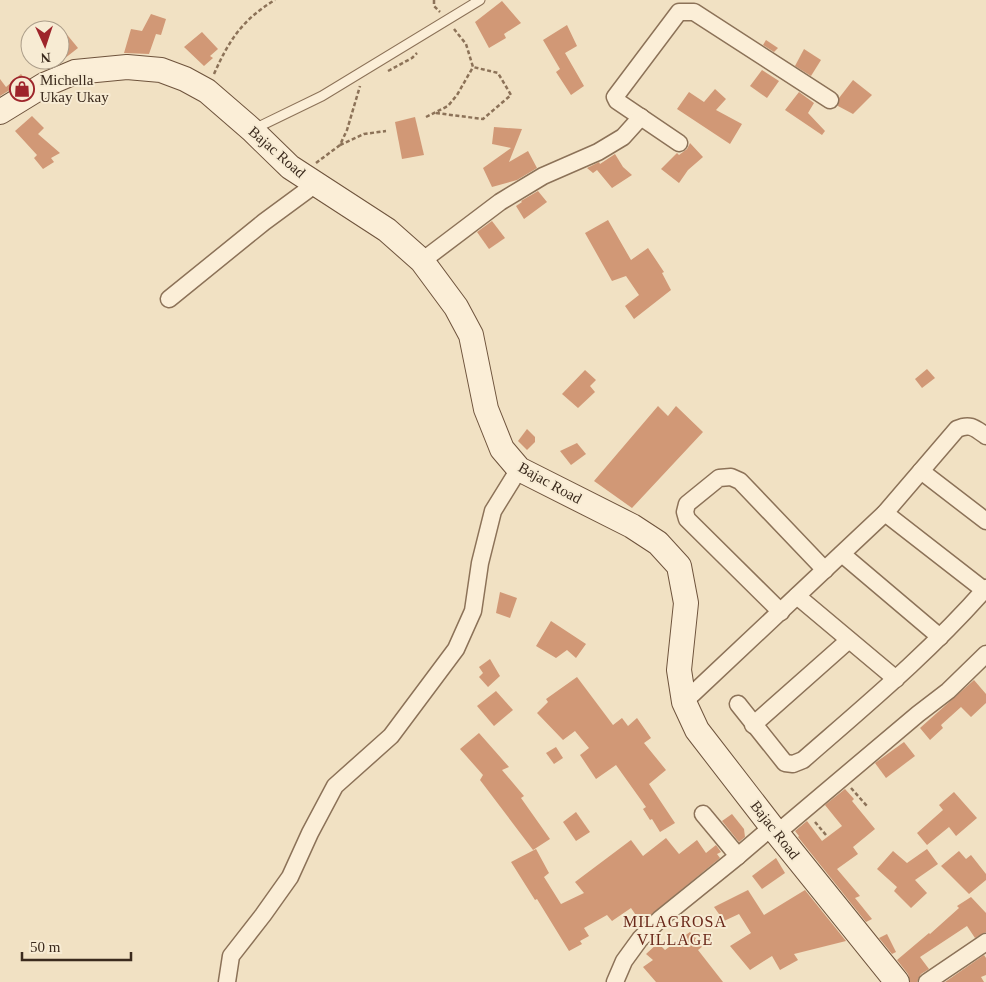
<svg xmlns="http://www.w3.org/2000/svg" width="986" height="982" font-family="Georgia,serif">
<style>
.building{fill:#d19876}
.lines{fill:none;stroke-linecap:round;stroke-linejoin:round}
.lane-casing{stroke:#8c7258;stroke-width:11}
.street-casing{stroke:#8c7258;stroke-width:19}
.secondary-casing{stroke:#6e533c;stroke-width:26}
.path{stroke:#8c7258;stroke-width:2.5;stroke-dasharray:4 2.5;stroke-linecap:butt}
.lane{stroke:#fbeed7;stroke-width:9}
.street{stroke:#fbeed7;stroke-width:16}
.secondary{stroke:#fbeed7;stroke-width:24}
.labels{text-anchor:middle;dominant-baseline:central;stroke-width:4;stroke-linejoin:round;paint-order:stroke}
.poi-label{font-size:15px;fill:#3b2a1d;stroke:#f7ebd3;text-anchor:start}
.street-label{font-size:15px;fill:#3b2a1d;stroke:#f7ebd3}
.neighbourhood-label{font-size:16px;letter-spacing:1px;fill:#6a281a;stroke:#f7ebd3}
</style>
<rect width="100%" height="100%" fill="#f1e1c3"/>
<!-- building -->
<g class="building">
<path d="M 502,1 L 521,23 L 504,34 L 506,38 L 489,48 L 475,22 Z"/>
<path d="M 151,14 L 166,19 L 161,35 L 156,34 L 149,54 L 124,53 L 131,29 L 142,31 Z"/>
<path d="M 567,25 L 577,46 L 565,53 L 584,86 L 571,95 L 556,72 L 560,69 L 543,40 Z"/>
<path d="M 60,26 L 78,48 L 60,62 Z"/>
<path d="M 202,32 L 218,49 L 210,56 L 213,58 L 204,66 L 184,47 Z"/>
<path d="M 766,40 L 778,48 L 774,52 L 763,45 Z"/>
<path d="M 804,49 L 821,60 L 811,76 L 795,66 Z"/>
<path d="M 762,70 L 779,81 L 767,98 L 750,86 Z"/>
<path d="M 21,74 L 26,80 L 0,96 L 0,79 L 6,87 Z"/>
<path d="M 853,80 L 872,95 L 853,114 L 838,106 L 839,98 Z"/>
<path d="M 715,89 L 726,99 L 716,110 L 742,124 L 730,144 L 677,109 L 689,92 L 704,102 Z"/>
<path d="M 799,92 L 814,103 L 808,113 L 825,131 L 822,135 L 785,110 Z"/>
<path d="M 32,116 L 44,128 L 38,134 L 60,153 L 51,158 L 54,162 L 43,169 L 34,158 L 37,155 L 15,131 Z"/>
<path d="M 415,117 L 424,155 L 402,159 L 395,122 Z"/>
<path d="M 494,127 L 522,129 L 509,162 L 528,151 L 537,168 L 517,180 L 492,187 L 483,168 L 511,148 L 492,144 Z"/>
<path d="M 690,143 L 703,157 L 688,170 L 679,183 L 661,169 L 677,153 L 679,155 L 687,149 Z"/>
<path d="M 615,154 L 623,167 L 632,175 L 612,188 L 597,170 L 593,173 L 587,168 L 599,162 L 600,164 Z"/>
<path d="M 538,191 L 547,202 L 524,219 L 516,206 L 522,202 L 521,201 Z"/>
<path d="M 608,220 L 631,260 L 648,248 L 664,272 L 662,273 L 671,290 L 634,319 L 625,306 L 639,295 L 626,276 L 612,281 L 585,233 Z"/>
<path d="M 492,221 L 505,238 L 489,249 L 477,232 Z"/>
<path d="M 927,369 L 935,378 L 922,388 L 915,379 Z"/>
<path d="M 585,370 L 596,380 L 590,386 L 595,392 L 578,408 L 562,394 Z"/>
<path d="M 658,406 L 668,416 L 676,406 L 703,432 L 632,508 L 594,481 Z"/>
<path d="M 527,429 L 535,437 L 535,442 L 527,450 L 518,441 Z"/>
<path d="M 577,443 L 586,454 L 571,465 L 560,451 Z"/>
<path d="M 500,592 L 517,598 L 510,618 L 496,613 Z"/>
<path d="M 551,621 L 586,644 L 576,658 L 567,650 L 556,658 L 536,646 Z"/>
<path d="M 490,659 L 500,676 L 488,687 L 479,677 L 483,673 L 479,667 Z"/>
<path d="M 577,677 L 613,725 L 622,718 L 628,726 L 637,718 L 651,738 L 644,743 L 666,770 L 649,784 L 675,823 L 660,832 L 652,819 L 650,820 L 643,809 L 646,807 L 616,765 L 596,779 L 580,755 L 589,748 L 575,731 L 563,740 L 537,713 L 548,702 L 546,699 Z"/>
<path d="M 974,680 L 986,694 L 986,703 L 971,717 L 961,707 L 941,725 L 943,728 L 930,740 L 920,728 Z"/>
<path d="M 496,691 L 513,710 L 494,726 L 477,706 Z"/>
<path d="M 479,733 L 509,767 L 502,770 L 524,796 L 521,798 L 550,839 L 533,850 L 480,780 L 483,775 L 460,749 Z"/>
<path d="M 904,742 L 915,756 L 886,778 L 875,763 Z"/>
<path d="M 556,747 L 563,758 L 554,764 L 546,753 Z"/>
<path d="M 845,789 L 854,799 L 852,801 L 875,829 L 853,847 L 858,854 L 837,869 L 860,896 L 855,898 L 872,919 L 866,922 L 798,837 L 799,836 L 795,831 L 807,821 L 822,841 L 842,826 L 825,805 Z"/>
<path d="M 954,792 L 977,818 L 956,836 L 949,827 L 927,845 L 917,833 L 943,810 L 939,805 Z"/>
<path d="M 576,812 L 590,832 L 576,841 L 563,822 Z"/>
<path d="M 732,814 L 744,829 L 745,837 L 739,842 L 722,821 Z"/>
<path d="M 666,838 L 679,854 L 697,840 L 706,853 L 716,845 L 721,852 L 717,854 L 720,858 L 647,918 L 640,921 L 631,908 L 612,921 L 607,915 L 584,928 L 589,936 L 580,941 L 582,944 L 569,951 L 537,899 L 535,900 L 511,862 L 536,849 L 549,873 L 544,877 L 561,904 L 584,893 L 575,882 L 631,840 L 643,856 Z"/>
<path d="M 927,849 L 938,864 L 915,880 L 927,893 L 911,908 L 894,891 L 897,887 L 877,869 L 893,851 L 907,863 Z"/>
<path d="M 959,851 L 966,859 L 971,855 L 986,874 L 986,880 L 969,894 L 941,866 Z"/>
<path d="M 776,858 L 785,873 L 762,889 L 752,876 Z"/>
<path d="M 748,890 L 764,915 L 805,890 L 846,941 L 794,954 L 798,960 L 780,970 L 772,956 L 750,970 L 730,946 L 751,933 L 739,914 L 724,921 L 714,907 Z"/>
<path d="M 971,897 L 986,913 L 986,932 L 975,938 L 967,926 L 920,957 L 929,969 L 921,974 L 917,982 L 910,982 L 908,974 L 897,960 L 929,933 L 930,934 L 959,908 L 957,906 Z"/>
<path d="M 690,932 L 703,946 L 698,950 L 723,982 L 656,982 L 643,967 L 653,960 L 646,954 L 658,943 L 665,950 Z"/>
<path d="M 887,934 L 896,952 L 892,954 L 879,938 Z"/>
<path d="M 984,955 L 986,958 L 986,975 L 981,977 L 984,982 L 945,982 Z"/>
</g>
<g class="lines">
<defs>
<path id="lane" d="M 254,129 L 322,96 L 480,0"/>
<g id="street">
<path d="M 679,143 L 617,101 L 615,97 L 679,12 L 694,12 L 830,100"/>
<path d="M 422,261 L 500,202 L 543,176 L 598,152 L 623,137 L 641,117"/>
<path d="M 169,299 L 264,222 L 317,183"/>
<path d="M 921,471 L 986,521"/>
<path d="M 885,513 L 984,590"/>
<path d="M 842,554 L 940,637"/>
<path d="M 797,596 L 896,679"/>
<path d="M 781,612 L 687,519 L 685,512 L 687,504 L 719,478 L 731,477 L 740,481 L 825,570"/>
<path d="M 684,702 L 885,513 L 957,429 C 970,423 975,428 986,436"/>
<path d="M 738,704 L 785,763 L 793,764 L 803,760 C 866,705 931,651 986,588"/>
<path d="M 753,725 L 849,640"/>
<path d="M 703,814 L 738,856"/>
<path d="M 777,833 L 918,714 L 948,691 L 986,654"/>
<path d="M 227,982 L 231,956 L 263,915 L 290,877 L 310,833 L 335,786 L 391,736 L 456,649 L 473,611 L 480,563 L 493,511 L 519,469"/>
<path d="M 615,982 L 624,961 L 640,939 L 660,919 L 738,856 L 772,827"/>
<path d="M 927,982 L 986,942"/>
</g>
<path id="secondary" d="M 0,112 L 44,85 L 75,72 L 127,67 L 161,70 L 185,79 L 207,91 L 252,130 L 290,167 L 387,230 L 422,261 L 456,307 L 471,335 L 486,409 L 502,449 L 519,469 L 632,526 L 658,543 L 679,566 L 686,603 L 679,670 L 684,702 L 697,730 L 772,827 L 897,982"/>
</defs>
<!-- lane casing -->
<use href="#lane" class="lane-casing"/>
<!-- street casing -->
<use href="#street" class="street-casing"/>
<!-- secondary casing -->
<use href="#secondary" class="secondary-casing"/>
<!-- path -->
<g class="path">
<path d="M 434,0 L 434,6 L 440,12"/>
<path d="M 388,71 L 412,58 L 417,53"/>
<path d="M 214,74 C 229,40 243,19 275,0"/>
<path d="M 436,113 L 483,119 L 511,95 L 498,73 L 473,67"/>
<path d="M 426,117 L 448,106 L 457,95 L 473,67 L 466,44 L 454,29"/>
<path d="M 340,145 L 364,134 L 386,131"/>
<path d="M 316,163 L 340,145 L 347,130 L 360,86"/>
<path d="M 851,788 L 867,806"/>
<path d="M 815,822 L 826,835"/>
</g>
<!-- lane -->
<use href="#lane" class="lane"/>
<!-- street -->
<use href="#street" class="street"/>
<!-- secondary -->
<use href="#secondary" class="secondary"/>
</g>
<!-- icons -->
<defs>
<symbol id="shop-ring" viewBox="-11 -11 22 22"><circle r="9.5" fill="#f7ebd3" stroke="#9e252b" stroke-width="1.5"/><path d="M-5-2.5h2.3a2.7 3.5 0 0 1 5.4 0H5L5.5 6h-11ZM-1.5-2.5h3a1.5 2.3 0 0 0-3 0Z" fill="#9e252b"/></symbol>
</defs>
<g fill-rule="evenodd">
<use href="#shop-ring" x="8" y="75" width="28" height="28"/>
</g>
<g class="labels">
<!-- poi labels -->
<g class="poi-label">
<text x="40" y="80">Michella<tspan x="40" dy="17">Ukay Ukay</tspan></text>
</g>
<!-- street labels -->
<g class="street-label">
<text transform="translate(277 152) rotate(41)">Bajac Road</text>
<text transform="translate(550 483) rotate(29)">Bajac Road</text>
<text transform="translate(775 830) rotate(52)">Bajac Road</text>
</g>
<!-- neighbourhood labels -->
<g class="neighbourhood-label">
<text x="675" y="921">MILAGROSA<tspan x="675" dy="18">VILLAGE</tspan></text>
</g>
</g>
<!-- north arrow -->
<g transform="translate(45 45) rotate(177)"><circle r="24" fill="#f7ebd3" stroke="#ac9e8a"/>
<path d="M0-4L9 19L0 12L-9 19Z" fill="#9e252b"/>
<text y="-8" font-size="14" font-weight="bold" text-anchor="middle" fill="#3b2a1d">N</text>
</g>
<!-- scale -->
<path d="M22 952v8h109v-8" fill="none" stroke="#3b2a1d" stroke-width="2.5"/>
<text x="30" y="952" font-size="15" fill="#3b2a1d" stroke="#f7ebd3" stroke-width="4" paint-order="stroke">50 m</text>
</svg>
